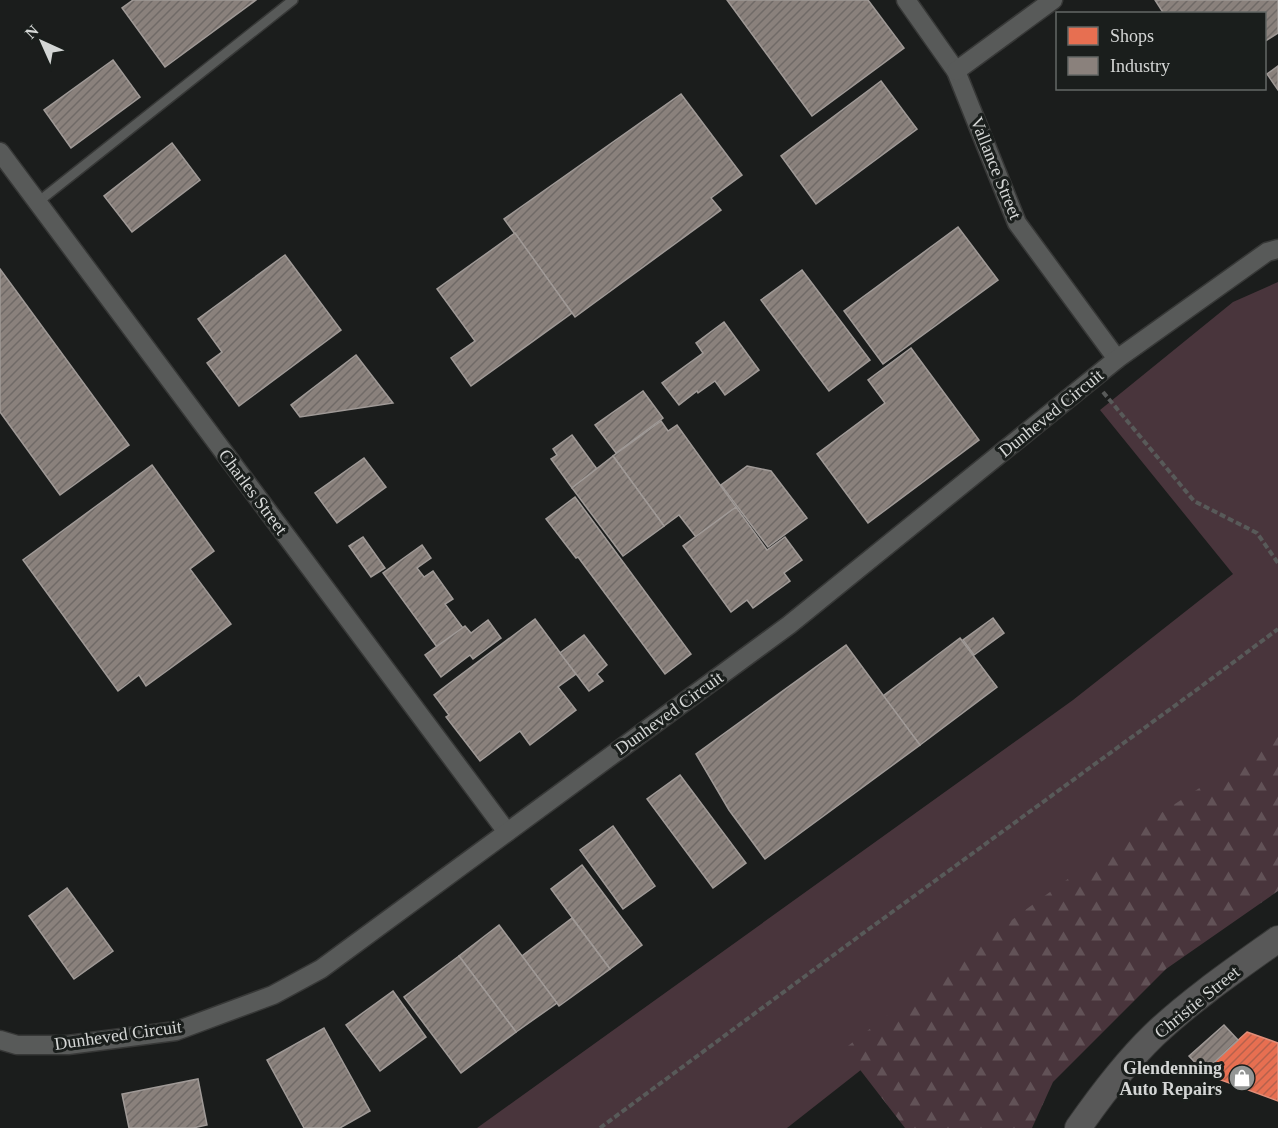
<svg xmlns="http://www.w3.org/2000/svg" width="1278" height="1128" font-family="Georgia,serif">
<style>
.green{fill:#49353c}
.forest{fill:url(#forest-firs)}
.shops{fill:url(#shops-hatch);stroke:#e18e79;stroke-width:1.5}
.industry{fill:url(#industry-hatch);stroke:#a09a97;stroke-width:1.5}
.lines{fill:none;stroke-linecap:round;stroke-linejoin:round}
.lane-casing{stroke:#373837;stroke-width:12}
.street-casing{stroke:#373837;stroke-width:21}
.secondary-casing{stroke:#373837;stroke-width:28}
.path{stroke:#585a59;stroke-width:4;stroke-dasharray:6 3;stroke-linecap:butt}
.lane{stroke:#585a59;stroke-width:9}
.street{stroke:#585a59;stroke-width:18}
.secondary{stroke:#585858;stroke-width:26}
.labels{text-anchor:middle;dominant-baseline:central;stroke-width:6;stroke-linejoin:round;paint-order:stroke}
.street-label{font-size:18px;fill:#d4d6d5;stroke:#1a1e1c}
.poi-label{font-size:18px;font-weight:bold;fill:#d4d6d5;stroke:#1a1e1c;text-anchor:end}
</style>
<defs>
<pattern id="forest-firs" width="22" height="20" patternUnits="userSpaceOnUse" patternTransform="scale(1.5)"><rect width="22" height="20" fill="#49353c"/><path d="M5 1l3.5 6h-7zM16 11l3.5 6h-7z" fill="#625257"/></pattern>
<pattern id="shops-hatch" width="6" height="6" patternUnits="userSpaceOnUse" patternTransform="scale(1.5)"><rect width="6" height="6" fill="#e76f51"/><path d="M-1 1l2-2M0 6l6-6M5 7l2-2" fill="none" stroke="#b5614c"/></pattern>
<pattern id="industry-hatch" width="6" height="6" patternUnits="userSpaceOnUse" patternTransform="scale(1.5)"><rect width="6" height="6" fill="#8a817c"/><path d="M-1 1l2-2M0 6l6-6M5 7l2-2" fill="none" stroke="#706a67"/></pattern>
</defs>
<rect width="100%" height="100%" fill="#1b1d1c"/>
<!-- green -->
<path class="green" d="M 1278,282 L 1278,773 L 950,1000 L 787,1128 L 477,1128 L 1073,700 L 1233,574 L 1100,410 L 1233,302 Z"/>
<!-- forest -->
<path class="forest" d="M 1278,737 L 1278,891 L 1166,969 L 1053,1082 L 1032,1128 L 905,1128 L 844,1049 L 987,938 L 1138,828 Z"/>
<!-- shops -->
<path class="shops" d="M 1247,1032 L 1278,1043 L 1278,1101 L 1202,1073 Z"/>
<!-- industry -->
<g class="industry">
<path d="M 133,0 L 256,0 L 165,67 L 122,8 Z"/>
<path d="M 727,0 L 868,0 L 904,48 L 812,116 Z"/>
<path d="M 1155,0 L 1278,0 L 1278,33 L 1264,42 L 1264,14 L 1164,14 Z"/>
<path d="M 113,60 L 140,97 L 71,148 L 44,110 Z"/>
<path d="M 1278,66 L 1278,90 L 1267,74 Z"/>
<path d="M 881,81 L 917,129 L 816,204 L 781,156 Z"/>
<path d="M 681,94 L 742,175 L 711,198 L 721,210 L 575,317 L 504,219 Z"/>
<path d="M 172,143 L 200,180 L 132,232 L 104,196 Z"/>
<path d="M 958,227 L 998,280 L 883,364 L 844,311 Z"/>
<path d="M 515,233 L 572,313 L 471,386 L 451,358 L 475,341 L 437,289 Z"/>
<path d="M 285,255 L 341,330 L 239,406 L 207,363 L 222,352 L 198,319 Z"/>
<path d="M 0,269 L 129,445 L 60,495 L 0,412 Z"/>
<path d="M 802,270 L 870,360 L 829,391 L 761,300 Z"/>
<path d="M 724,322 L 759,370 L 725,395 L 715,381 L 698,393 L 697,391 L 679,405 L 662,383 L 703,353 L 696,343 Z"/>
<path d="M 911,348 L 979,440 L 868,523 L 817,454 L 885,403 L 868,380 Z"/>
<path d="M 356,355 L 393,403 L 300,417 L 291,405 Z"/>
<path d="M 643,391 L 663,418 L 616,453 L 595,425 Z"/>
<path d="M 661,421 L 668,431 L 677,425 L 736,507 L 696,537 L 679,515 L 664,526 L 613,456 Z"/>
<path d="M 572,435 L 597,469 L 572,488 L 551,459 L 557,455 L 553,449 Z"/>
<path d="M 613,456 L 664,526 L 623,556 L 572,488 Z"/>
<path d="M 364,458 L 386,487 L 337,523 L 315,493 Z"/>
<path d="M 152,465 L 214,551 L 190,569 L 231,624 L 146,686 L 139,675 L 118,691 L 23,560 Z"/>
<path d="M 747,466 L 771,471 L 807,518 L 768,547 L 721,485 Z"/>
<path d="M 575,497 L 691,654 L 665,674 L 578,557 L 576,558 L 546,519 Z"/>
<path d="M 736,507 L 767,550 L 785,537 L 802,560 L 784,573 L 790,581 L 753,608 L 747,600 L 731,612 L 683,546 Z"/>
<path d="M 363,537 L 385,568 L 371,577 L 349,546 Z"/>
<path d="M 422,545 L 431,558 L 417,568 L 424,577 L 433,571 L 453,599 L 445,604 L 463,628 L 437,647 L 383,573 Z"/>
<path d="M 993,618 L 1004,633 L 974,655 L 963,640 Z"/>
<path d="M 535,619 L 576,674 L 558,687 L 576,710 L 530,745 L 520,731 L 480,761 L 446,717 L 449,715 L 434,695 Z"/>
<path d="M 488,620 L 501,638 L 473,659 L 470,655 L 441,677 L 425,655 L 465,626 L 471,633 Z"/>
<path d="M 584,635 L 607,665 L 597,674 L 603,681 L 589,691 L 560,653 Z"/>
<path d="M 960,638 L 997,687 L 920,745 L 883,696 Z"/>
<path d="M 846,645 L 920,745 L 765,859 L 729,810 L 696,754 Z"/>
<path d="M 680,775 L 746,863 L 713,888 L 647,799 Z"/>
<path d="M 613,826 L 655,886 L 623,909 L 580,850 Z"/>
<path d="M 582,865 L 642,945 L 610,969 L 551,889 Z"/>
<path d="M 67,888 L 113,951 L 74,979 L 29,916 Z"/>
<path d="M 572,918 L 610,969 L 559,1006 L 522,956 Z"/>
<path d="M 499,925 L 557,1003 L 516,1032 L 459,956 Z"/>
<path d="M 459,956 L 516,1032 L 461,1073 L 404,997 Z"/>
<path d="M 393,991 L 426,1037 L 380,1071 L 346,1025 Z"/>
<path d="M 1224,1025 L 1238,1040 L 1204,1072 L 1189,1056 Z"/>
<path d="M 324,1028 L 370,1111 L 340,1128 L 304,1128 L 267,1060 Z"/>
<path d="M 198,1079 L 207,1125 L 193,1128 L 129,1128 L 122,1094 Z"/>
</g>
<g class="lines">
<defs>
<path id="lane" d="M 38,202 L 293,0"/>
<g id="street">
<path d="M 906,0 L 956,71 L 1017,223 L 1117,359"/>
<path d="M 956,71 L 1053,0"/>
<path d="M 0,152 L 507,832"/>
<path d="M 0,1040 L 17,1045 L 68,1045 L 176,1031 L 273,995 L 321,969 L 789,625 L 1117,359 L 1267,252 L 1278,249"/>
</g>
<path id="secondary" d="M 1078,1128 C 1101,1095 1125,1063 1154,1035 C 1192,999 1236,969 1278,939"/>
</defs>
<!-- lane casing -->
<use href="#lane" class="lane-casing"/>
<!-- street casing -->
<use href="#street" class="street-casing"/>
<!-- secondary casing -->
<use href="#secondary" class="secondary-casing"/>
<!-- path -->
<g class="path">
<path d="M 1103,392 L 1194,501 L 1257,533 L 1278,563"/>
<path d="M 600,1128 L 858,937 L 1195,691 L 1278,629"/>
</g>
<!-- lane -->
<use href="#lane" class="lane"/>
<!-- street -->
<use href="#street" class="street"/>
<!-- secondary -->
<use href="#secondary" class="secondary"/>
</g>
<!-- icons -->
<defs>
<symbol id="shop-disc" viewBox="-11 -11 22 22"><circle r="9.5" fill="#939594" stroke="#1a1e1c"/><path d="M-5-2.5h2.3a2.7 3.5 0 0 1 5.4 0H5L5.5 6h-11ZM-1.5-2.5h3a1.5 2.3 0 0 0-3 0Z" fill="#fff"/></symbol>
</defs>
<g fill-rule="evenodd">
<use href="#shop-disc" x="1227" y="1063" width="30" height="30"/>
</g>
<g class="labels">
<!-- street labels -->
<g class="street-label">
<text transform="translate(996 168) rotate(68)">Vallance Street</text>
<text transform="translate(1051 413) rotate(-39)">Dunheved Circuit</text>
<text transform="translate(253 492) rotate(53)">Charles Street</text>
<text transform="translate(669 713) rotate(-36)">Dunheved Circuit</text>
<text transform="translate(1197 1002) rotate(-39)">Christie Street</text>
<text transform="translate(118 1035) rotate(-8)">Dunheved Circuit</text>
</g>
<!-- poi labels -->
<g class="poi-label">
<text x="1222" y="1068">Glendenning<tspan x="1222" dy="21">Auto Repairs</tspan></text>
</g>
</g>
<!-- legend -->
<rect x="1056" y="12" width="210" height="78" fill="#1a1e1c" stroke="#646866" stroke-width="1.5"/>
<rect x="1068" y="27" width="30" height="18" fill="#e76f51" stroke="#646866" stroke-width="1.5"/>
<text x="1110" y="42" font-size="18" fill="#d4d6d5">Shops</text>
<rect x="1068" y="57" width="30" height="18" fill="#8a817c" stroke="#646866" stroke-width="1.5"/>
<text x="1110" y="72" font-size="18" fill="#d4d6d5">Industry</text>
<!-- north arrow -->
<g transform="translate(42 42) rotate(315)" stroke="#1a1e1c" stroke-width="4.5" paint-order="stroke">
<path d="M0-4.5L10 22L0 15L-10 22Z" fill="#d4d6d5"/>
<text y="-9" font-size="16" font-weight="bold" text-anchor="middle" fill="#d4d6d5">N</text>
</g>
</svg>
